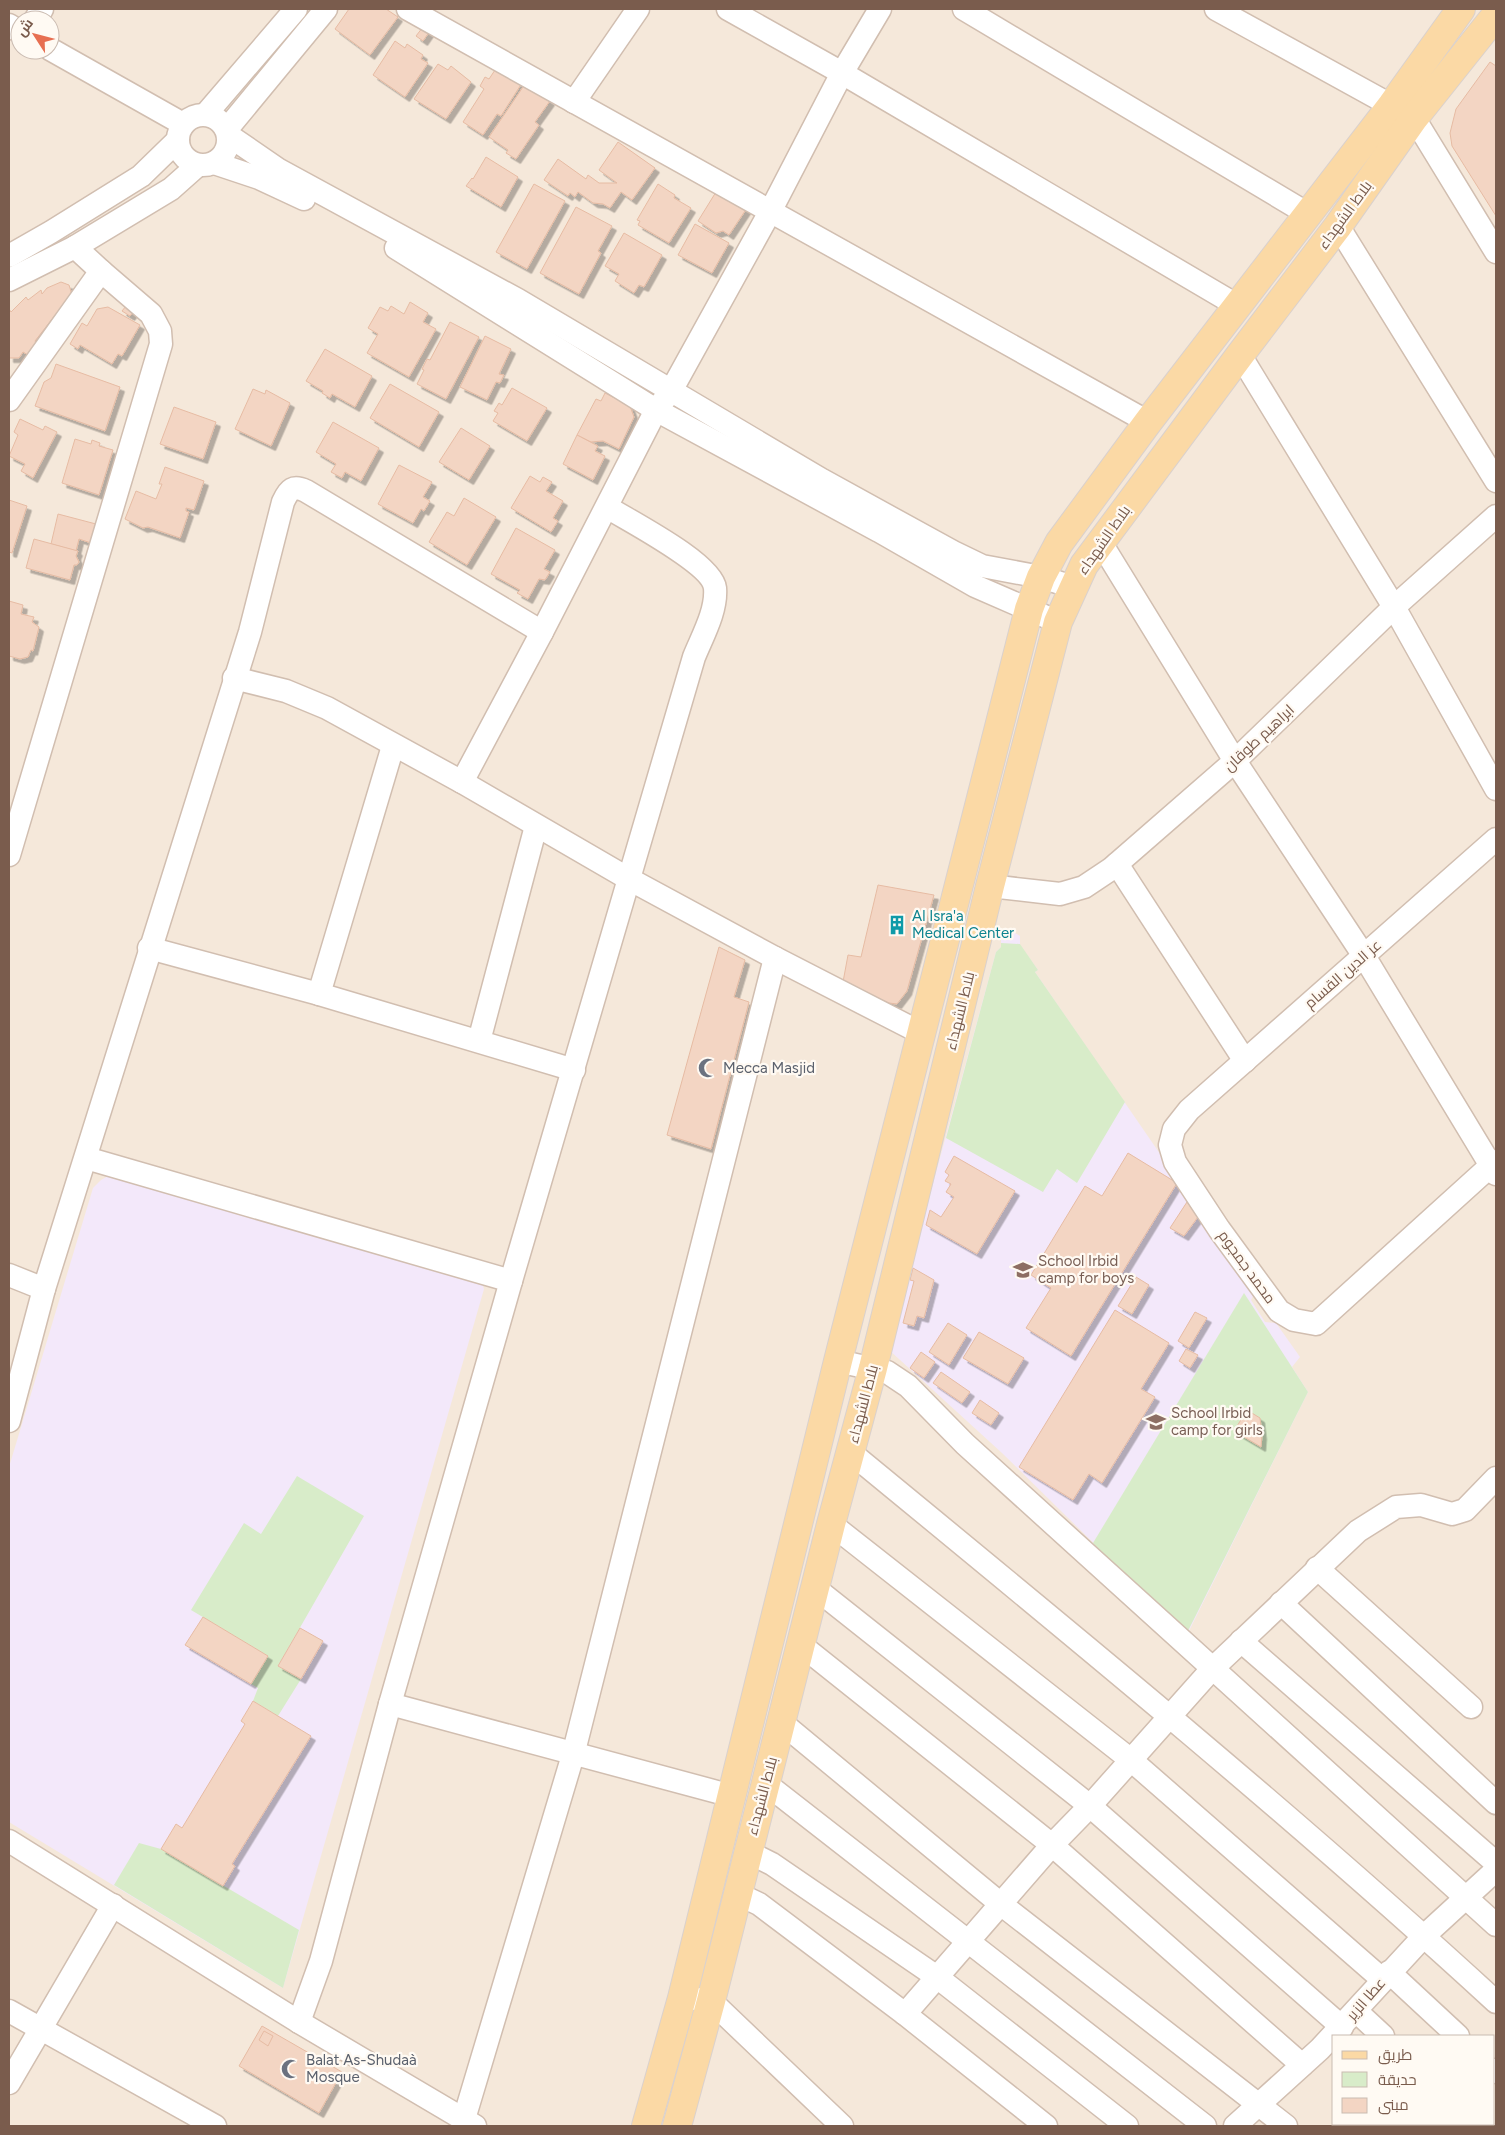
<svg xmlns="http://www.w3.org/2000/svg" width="1505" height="2135" font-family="Figtree,Cairo,sans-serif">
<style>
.residential{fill:#f5e8da;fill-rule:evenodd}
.education{fill:#f3e8fa}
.green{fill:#d8ecc9}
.building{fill:#f3d5c3;stroke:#e6bba3;filter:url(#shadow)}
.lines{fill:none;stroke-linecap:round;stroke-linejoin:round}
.minor-casing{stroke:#d1beb0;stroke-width:25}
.major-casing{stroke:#dad1cd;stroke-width:30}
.minor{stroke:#fff;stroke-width:22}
.major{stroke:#fbd9a5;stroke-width:28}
.labels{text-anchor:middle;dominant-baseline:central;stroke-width:4.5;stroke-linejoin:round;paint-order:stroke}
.street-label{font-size:15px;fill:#7a5c4d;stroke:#fffaf3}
.culture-label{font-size:15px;fill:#0d838f;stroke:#fffaf3;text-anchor:start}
.worship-label{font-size:15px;fill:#5b616d;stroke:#fffaf3;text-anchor:start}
.education-label{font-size:15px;fill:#785e54;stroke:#fffaf3;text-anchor:start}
</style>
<defs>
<filter id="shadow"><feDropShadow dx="4.5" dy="4.5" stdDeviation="0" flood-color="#0004"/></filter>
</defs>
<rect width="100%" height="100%" fill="#fdf6ec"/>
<!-- residential -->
<path class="residential" d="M 9,9 L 1496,9 L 1496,2126 L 9,2126 ZM 20,20 L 50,20 L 50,50 L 20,50 ZM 1334,2036 L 1494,2036 L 1494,2124 L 1334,2124 Z"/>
<!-- education -->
<g class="education">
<path d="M 1010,930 L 1020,936 L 1020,945 L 1038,970 L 1035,972 L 1255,1292 L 1251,1300 L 1265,1322 L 1276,1323 L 1300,1357 L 1292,1367 L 1308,1392 L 1187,1635 L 1002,1453 L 888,1349 L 996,952 L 1001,947 L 1001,937 Z"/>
<path d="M 110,1175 L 482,1283 L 484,1289 L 283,1988 L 9,1822 L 9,1467 L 93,1188 L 101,1180 Z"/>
</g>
<!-- green -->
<g class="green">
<path d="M 1001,943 L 1020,944 L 1038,970 L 1035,972 L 1125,1102 L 1077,1183 L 1057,1169 L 1043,1192 L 946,1138 L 996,952 L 1001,947 Z"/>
<path d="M 1244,1293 L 1308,1392 L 1185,1637 L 1093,1543 Z"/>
<path d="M 297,1476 L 364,1516 L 278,1666 L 301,1679 L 278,1716 L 253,1701 L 258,1688 L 251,1684 L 268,1656 L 191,1610 L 244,1523 L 261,1534 Z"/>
<path d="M 139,1843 L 161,1849 L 299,1930 L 283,1988 L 114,1885 Z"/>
</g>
<!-- building -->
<g class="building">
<path d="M 349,9 L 386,9 L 398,17 L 370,55 L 335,29 Z"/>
<path d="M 426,23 L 432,28 L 423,41 L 416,36 Z"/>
<path d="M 395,41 L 405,48 L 407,44 L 423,55 L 421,59 L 428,63 L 405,97 L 373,75 Z"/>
<path d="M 1490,62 L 1496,66 L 1496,216 L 1452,146 L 1450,133 L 1456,109 Z"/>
<path d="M 438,64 L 448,70 L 451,66 L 471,82 L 446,119 L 414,99 Z"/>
<path d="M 497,67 L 522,83 L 501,116 L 497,114 L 483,135 L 463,122 L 484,89 L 480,86 L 485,77 L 489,79 Z"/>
<path d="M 525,84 L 550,101 L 535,122 L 539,125 L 516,159 L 506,153 L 508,150 L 489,137 Z"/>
<path d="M 618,142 L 655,168 L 632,200 L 621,192 L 610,208 L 603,204 L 593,203 L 578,192 L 575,197 L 570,193 L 568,196 L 544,180 L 558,159 L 586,179 L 588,175 L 599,183 L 617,183 L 599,170 Z"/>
<path d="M 486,157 L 518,177 L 501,207 L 466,186 L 472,178 L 473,179 Z"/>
<path d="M 534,184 L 565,201 L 527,269 L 496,252 Z"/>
<path d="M 658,184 L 675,195 L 674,198 L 691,208 L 669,243 L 638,225 L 640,221 L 637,220 Z"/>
<path d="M 716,192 L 747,208 L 729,235 L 723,231 L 716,233 L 698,221 Z"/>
<path d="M 576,207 L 612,226 L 598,251 L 601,253 L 579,294 L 540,273 Z"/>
<path d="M 695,224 L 729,243 L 712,273 L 678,255 Z"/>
<path d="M 624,233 L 662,255 L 644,287 L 639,285 L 634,293 L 615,281 L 619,274 L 605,266 Z"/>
<path d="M 61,282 L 69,285 L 73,298 L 62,318 L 56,314 L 35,341 L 37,344 L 28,355 L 23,352 L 19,358 L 9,358 L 9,309 L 11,312 L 26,297 L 28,300 L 41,290 L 42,294 L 47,288 Z"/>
<path d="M 130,301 L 138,306 L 130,316 L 122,311 Z"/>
<path d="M 410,302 L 428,313 L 423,322 L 436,329 L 409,377 L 367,353 L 378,334 L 368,328 L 380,307 L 388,311 L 391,306 L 404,314 Z"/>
<path d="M 108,307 L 140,325 L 122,356 L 118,354 L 112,364 L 80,345 L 78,349 L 70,344 L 82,323 L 87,326 L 97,309 Z"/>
<path d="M 450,322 L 479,337 L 446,399 L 417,384 L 424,370 L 422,369 L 427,359 L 430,360 Z"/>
<path d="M 485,336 L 511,349 L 499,374 L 504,375 L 500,383 L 496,382 L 487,400 L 460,387 Z"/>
<path d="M 325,349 L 372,376 L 355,407 L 332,394 L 330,398 L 322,393 L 323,391 L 306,381 Z"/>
<path d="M 56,364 L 120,387 L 105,431 L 35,406 L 44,382 L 51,378 Z"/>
<path d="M 390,384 L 439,412 L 419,447 L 370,418 Z"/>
<path d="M 512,388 L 547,408 L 527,441 L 493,421 L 498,413 L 494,411 L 499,403 L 502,405 Z"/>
<path d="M 253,389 L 265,394 L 266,390 L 290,403 L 271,446 L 235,429 Z"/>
<path d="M 605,393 L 630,406 L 634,417 L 619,449 L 603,441 L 591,442 L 577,435 L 596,399 L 601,401 Z"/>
<path d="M 174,407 L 216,422 L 203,459 L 160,444 Z"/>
<path d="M 20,419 L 43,430 L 45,426 L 57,432 L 33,478 L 21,471 L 25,464 L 9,456 L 18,435 L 14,432 Z"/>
<path d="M 333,422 L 379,448 L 361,481 L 345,472 L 342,478 L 331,472 L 336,464 L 316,452 Z"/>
<path d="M 461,428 L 490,446 L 469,480 L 439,462 Z"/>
<path d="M 577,435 L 598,446 L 595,451 L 605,456 L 593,480 L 563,464 Z"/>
<path d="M 75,439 L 91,444 L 92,440 L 100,443 L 99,446 L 113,450 L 99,495 L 62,483 Z"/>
<path d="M 399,465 L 432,482 L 423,497 L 430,501 L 424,511 L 421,509 L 413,523 L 378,504 Z"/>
<path d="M 165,467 L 204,481 L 194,510 L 186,508 L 186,511 L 189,512 L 180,538 L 148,527 L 143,528 L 125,519 L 136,491 L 156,499 L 162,484 L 159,484 Z"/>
<path d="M 530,476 L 540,482 L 543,477 L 552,482 L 546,491 L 563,501 L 553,518 L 558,521 L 551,532 L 511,508 Z"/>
<path d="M 464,498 L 496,517 L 467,565 L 429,542 L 447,512 L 454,516 Z"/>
<path d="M 9,500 L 27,506 L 12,553 L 9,552 Z"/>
<path d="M 58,514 L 96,524 L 91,543 L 79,539 L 76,551 L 51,544 Z"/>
<path d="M 516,528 L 555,550 L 544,569 L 550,572 L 545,580 L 539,579 L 528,599 L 517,593 L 520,590 L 491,574 Z"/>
<path d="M 34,539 L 78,551 L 76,556 L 79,562 L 77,565 L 74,565 L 70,580 L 26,568 Z"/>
<path d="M 9,601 L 23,605 L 21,614 L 34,617 L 32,622 L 39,627 L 33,651 L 31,650 L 28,657 L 20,659 L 9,656 Z"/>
<path d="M 878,885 L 934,895 L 907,991 L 897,1004 L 889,1003 L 843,982 L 848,955 L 861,957 Z"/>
<path d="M 719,947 L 745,960 L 734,997 L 749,1002 L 711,1149 L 667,1135 Z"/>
<path d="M 1128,1153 L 1177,1183 L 1071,1356 L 1026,1328 L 1051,1288 L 1031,1275 L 1085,1186 L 1102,1196 Z"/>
<path d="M 954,1156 L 1015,1191 L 977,1254 L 926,1225 L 930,1210 L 941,1217 L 954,1197 L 946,1192 L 951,1184 L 945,1181 L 949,1175 L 945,1172 Z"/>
<path d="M 1187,1202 L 1198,1217 L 1184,1236 L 1170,1228 Z"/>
<path d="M 913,1268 L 934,1280 L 924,1318 L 917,1316 L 914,1326 L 903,1323 L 914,1281 L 910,1280 Z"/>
<path d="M 1136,1277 L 1149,1285 L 1132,1314 L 1118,1306 Z"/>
<path d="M 1115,1310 L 1169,1343 L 1141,1389 L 1155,1397 L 1102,1483 L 1089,1474 L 1073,1500 L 1019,1467 Z"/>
<path d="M 1195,1312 L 1207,1318 L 1189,1348 L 1178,1341 Z"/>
<path d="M 948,1323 L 967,1335 L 949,1365 L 929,1352 Z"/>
<path d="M 979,1332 L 1024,1358 L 1008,1384 L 963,1358 Z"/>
<path d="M 1186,1349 L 1198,1355 L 1190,1368 L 1179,1361 Z"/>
<path d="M 921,1352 L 935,1362 L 924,1378 L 910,1368 Z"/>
<path d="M 941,1372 L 970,1392 L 962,1403 L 933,1383 Z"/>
<path d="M 980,1400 L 999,1413 L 991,1425 L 972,1413 Z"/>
<path d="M 1247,1410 L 1260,1418 L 1262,1435 L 1261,1447 L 1234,1431 Z"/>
<path d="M 203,1617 L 268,1656 L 251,1684 L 185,1645 Z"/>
<path d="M 300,1628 L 323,1641 L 301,1679 L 278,1666 Z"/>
<path d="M 253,1701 L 311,1736 L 232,1864 L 235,1866 L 223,1886 L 161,1849 L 176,1824 L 182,1828 L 245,1724 L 241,1721 Z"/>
<path d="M 262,2026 L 342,2072 L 319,2113 L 239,2066 Z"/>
<path d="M 264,2031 L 273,2036 L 268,2046 L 259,2040 Z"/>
</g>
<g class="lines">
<defs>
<g id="minor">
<path d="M 408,9 L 1148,422"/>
<path d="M 728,9 L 842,73 L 1238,306"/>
<path d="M 964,9 L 1308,214"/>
<path d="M 1216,9 L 1414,118 L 1496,252"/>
<path d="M 35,20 L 42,9"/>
<path d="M 9,25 L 20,32"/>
<path d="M 50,49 L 183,124"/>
<path d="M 574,102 L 638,9"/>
<path d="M 206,114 L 296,9"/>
<circle cx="203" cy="140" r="25"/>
<path d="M 227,129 L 326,9"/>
<path d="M 228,135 L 279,170 L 518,300 L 822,480 L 953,552 L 982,566 L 1041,577 L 1073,587"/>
<path d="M 214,163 L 259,178 L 304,199"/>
<path d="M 1338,226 L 1496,481"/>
<path d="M 396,248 L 656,410 L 879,531 L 975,586 L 1058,622"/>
<path d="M 9,256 L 51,232 L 141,176 L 178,140"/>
<path d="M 9,280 L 75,247 L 171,189 L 198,165"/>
<path d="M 1240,355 L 1394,607 L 1496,789"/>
<path d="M 9,400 L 101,271"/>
<path d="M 1101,543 L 1235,761 L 1364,956 L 1496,1174"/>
<path d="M 234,678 L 286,691 L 327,708 L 462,782 L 629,879 L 775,958 L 921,1033"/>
<path d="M 462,782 L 542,632 L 656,410 L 671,391 L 771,210 L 842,73 L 880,9"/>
<path d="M 1496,839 L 1189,1110 L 1174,1129 L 1170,1145 L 1175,1162 L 1219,1229 L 1279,1311 L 1294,1320 L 1316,1324 L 1496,1161"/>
<path d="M 9,855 L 161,344 L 160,331 L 151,314 L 101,271 L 75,247"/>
<path d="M 1117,864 L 1245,1061"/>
<path d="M 990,886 L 1060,894 L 1084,887 L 1111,869 L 1235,761 L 1394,607 L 1496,516"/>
<path d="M 149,948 L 319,994 L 574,1070"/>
<path d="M 319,994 L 393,746"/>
<path d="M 479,1041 L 536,826"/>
<path d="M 86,1158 L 511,1281"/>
<path d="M 9,1275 L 44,1289"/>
<path d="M 838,1361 L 887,1372 L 908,1386 L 965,1444 L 1496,1925"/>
<path d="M 9,1421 L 44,1289 L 250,632 L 283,502 C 289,489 293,485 306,491 L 542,632"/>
<path d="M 850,1452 C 1069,1632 1288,1811 1496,2002"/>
<path d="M 831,1524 L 1131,1760 L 1383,1980"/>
<path d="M 1317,1568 L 1471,1707"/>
<path d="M 815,1588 L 1090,1806 L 1342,2027"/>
<path d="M 1281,1603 L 1496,1803"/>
<path d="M 1241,1641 L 1496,1863"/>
<path d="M 801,1645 L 1052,1845 L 1302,2065"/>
<path d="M 390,1704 L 732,1796"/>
<path d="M 782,1723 L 1002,1905 L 1286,2126"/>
<path d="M 765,1783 L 1205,2126"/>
<path d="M 9,1841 L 299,2022 L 475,2126"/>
<path d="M 748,1852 L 772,1864 L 937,1977 L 1127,2126"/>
<path d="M 738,1894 L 759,1904 L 905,2014 L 1046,2126"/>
<path d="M 1389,1972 L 1458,2036"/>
<path d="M 696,1999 L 711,2001 L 842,2126"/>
<path d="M 9,2011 L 215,2126"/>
<path d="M 1356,2011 L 1383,2036"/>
<path d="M 905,2014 L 1052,1845 L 1090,1806 L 1212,1669 L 1358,1531 L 1396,1507 L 1421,1505 L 1452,1514 L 1465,1510 L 1496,1478"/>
<path d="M 299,2022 L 321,1961 L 390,1704 L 511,1281 L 694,657 C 702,637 717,611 715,588 C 712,563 629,521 607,507"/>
<path d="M 1494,2070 L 1496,2072"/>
<path d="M 9,2083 L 113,1905"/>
<path d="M 464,2119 L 573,1755 L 775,958"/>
<path d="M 1396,2124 L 1399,2126"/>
<path d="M 1479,2124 L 1482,2126"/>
<path d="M 1235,2126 L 1320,2049 L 1424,1936 L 1496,1870"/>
</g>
<g id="major">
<path d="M 646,2126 L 682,1998 L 838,1361 L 1029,609 L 1041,577 L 1059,543 L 1148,422 L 1392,105 L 1461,9"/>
<path d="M 677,2126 L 711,2001 L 831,1524 L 873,1368 L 990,886 L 1058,622 L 1084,565 L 1240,355 L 1338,226 L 1414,118 L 1496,15"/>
</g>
</defs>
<!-- minor casing -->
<use href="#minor" class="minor-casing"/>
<!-- major casing -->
<use href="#major" class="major-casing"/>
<!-- minor -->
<use href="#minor" class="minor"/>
<!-- major -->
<use href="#major" class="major"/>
</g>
<!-- icons -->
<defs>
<symbol id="building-bare" viewBox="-9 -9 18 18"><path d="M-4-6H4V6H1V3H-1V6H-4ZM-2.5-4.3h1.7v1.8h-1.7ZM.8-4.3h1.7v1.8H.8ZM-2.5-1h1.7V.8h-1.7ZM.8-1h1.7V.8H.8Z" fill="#0f9aa8" stroke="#fffaf3" stroke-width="2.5" paint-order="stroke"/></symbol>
<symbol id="mosque-bare" viewBox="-9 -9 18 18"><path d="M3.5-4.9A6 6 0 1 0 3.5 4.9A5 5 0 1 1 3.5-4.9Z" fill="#6b7280" stroke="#fffaf3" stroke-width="2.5" paint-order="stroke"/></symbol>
<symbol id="school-bare" viewBox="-9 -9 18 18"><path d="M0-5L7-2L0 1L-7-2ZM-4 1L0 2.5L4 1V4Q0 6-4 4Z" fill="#8d6e63" stroke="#fffaf3" stroke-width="2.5" paint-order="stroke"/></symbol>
</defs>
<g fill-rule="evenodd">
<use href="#building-bare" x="883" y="911" width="28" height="28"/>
<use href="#mosque-bare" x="694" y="1054" width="28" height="28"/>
<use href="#school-bare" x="1009" y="1256" width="28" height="28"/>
<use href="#school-bare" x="1142" y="1408" width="28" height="28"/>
<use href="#mosque-bare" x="277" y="2055" width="28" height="28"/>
</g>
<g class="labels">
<!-- street labels -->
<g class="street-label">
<text transform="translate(1345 215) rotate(-54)">بلاط الشهداء</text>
<text transform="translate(1104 540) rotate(-55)">بلاط الشهداء</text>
<text transform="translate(1259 738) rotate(-43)">ابراهيم طوقان</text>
<text transform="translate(1343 974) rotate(-41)">عز الدين القسام</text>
<text transform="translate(960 1011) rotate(-76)">بلاط الشهداء</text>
<text transform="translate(1247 1267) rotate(54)">محمد جمجوم</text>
<text transform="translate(863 1404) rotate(-75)">بلاط الشهداء</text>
<text transform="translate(762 1796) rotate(-75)">بلاط الشهداء</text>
<text transform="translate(1366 1999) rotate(-49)">عطا الزير</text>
</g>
<!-- culture labels -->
<g class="culture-label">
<text x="912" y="916">Al Isra'a<tspan x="912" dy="17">Medical Center</tspan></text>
</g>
<!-- worship labels -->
<g class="worship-label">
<text x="723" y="1068">Mecca Masjid</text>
<text x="306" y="2060">Balat As-Shudaà<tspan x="306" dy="17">Mosque</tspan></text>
</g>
<!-- education labels -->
<g class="education-label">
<text x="1038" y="1261">School Irbid<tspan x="1038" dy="17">camp for boys</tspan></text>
<text x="1171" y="1413">School Irbid<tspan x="1171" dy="17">camp for girls</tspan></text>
</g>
</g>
<!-- border -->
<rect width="1505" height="2135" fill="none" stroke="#7a5c4d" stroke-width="20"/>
<!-- legend -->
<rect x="1332" y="2035" width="162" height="90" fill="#fffaf3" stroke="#cabbb1"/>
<rect x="1342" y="2051" width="25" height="8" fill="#fbd9a5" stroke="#cabbb1"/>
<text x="1378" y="2060" font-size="15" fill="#7a5c4d">طريق</text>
<rect x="1342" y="2072" width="25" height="15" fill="#d8ecc9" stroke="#cabbb1"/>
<text x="1378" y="2085" font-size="15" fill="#7a5c4d">حديقة</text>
<rect x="1342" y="2098" width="25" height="15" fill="#f3d5c3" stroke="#cabbb1"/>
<text x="1378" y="2110" font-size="15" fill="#7a5c4d">مبنى</text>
<!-- north arrow -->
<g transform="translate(35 35) rotate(306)"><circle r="24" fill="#fffaf3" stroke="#cabbb1"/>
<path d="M0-4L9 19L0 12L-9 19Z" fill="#e76f51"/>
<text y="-8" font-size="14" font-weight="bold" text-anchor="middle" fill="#7a5c4d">ش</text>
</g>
</svg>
